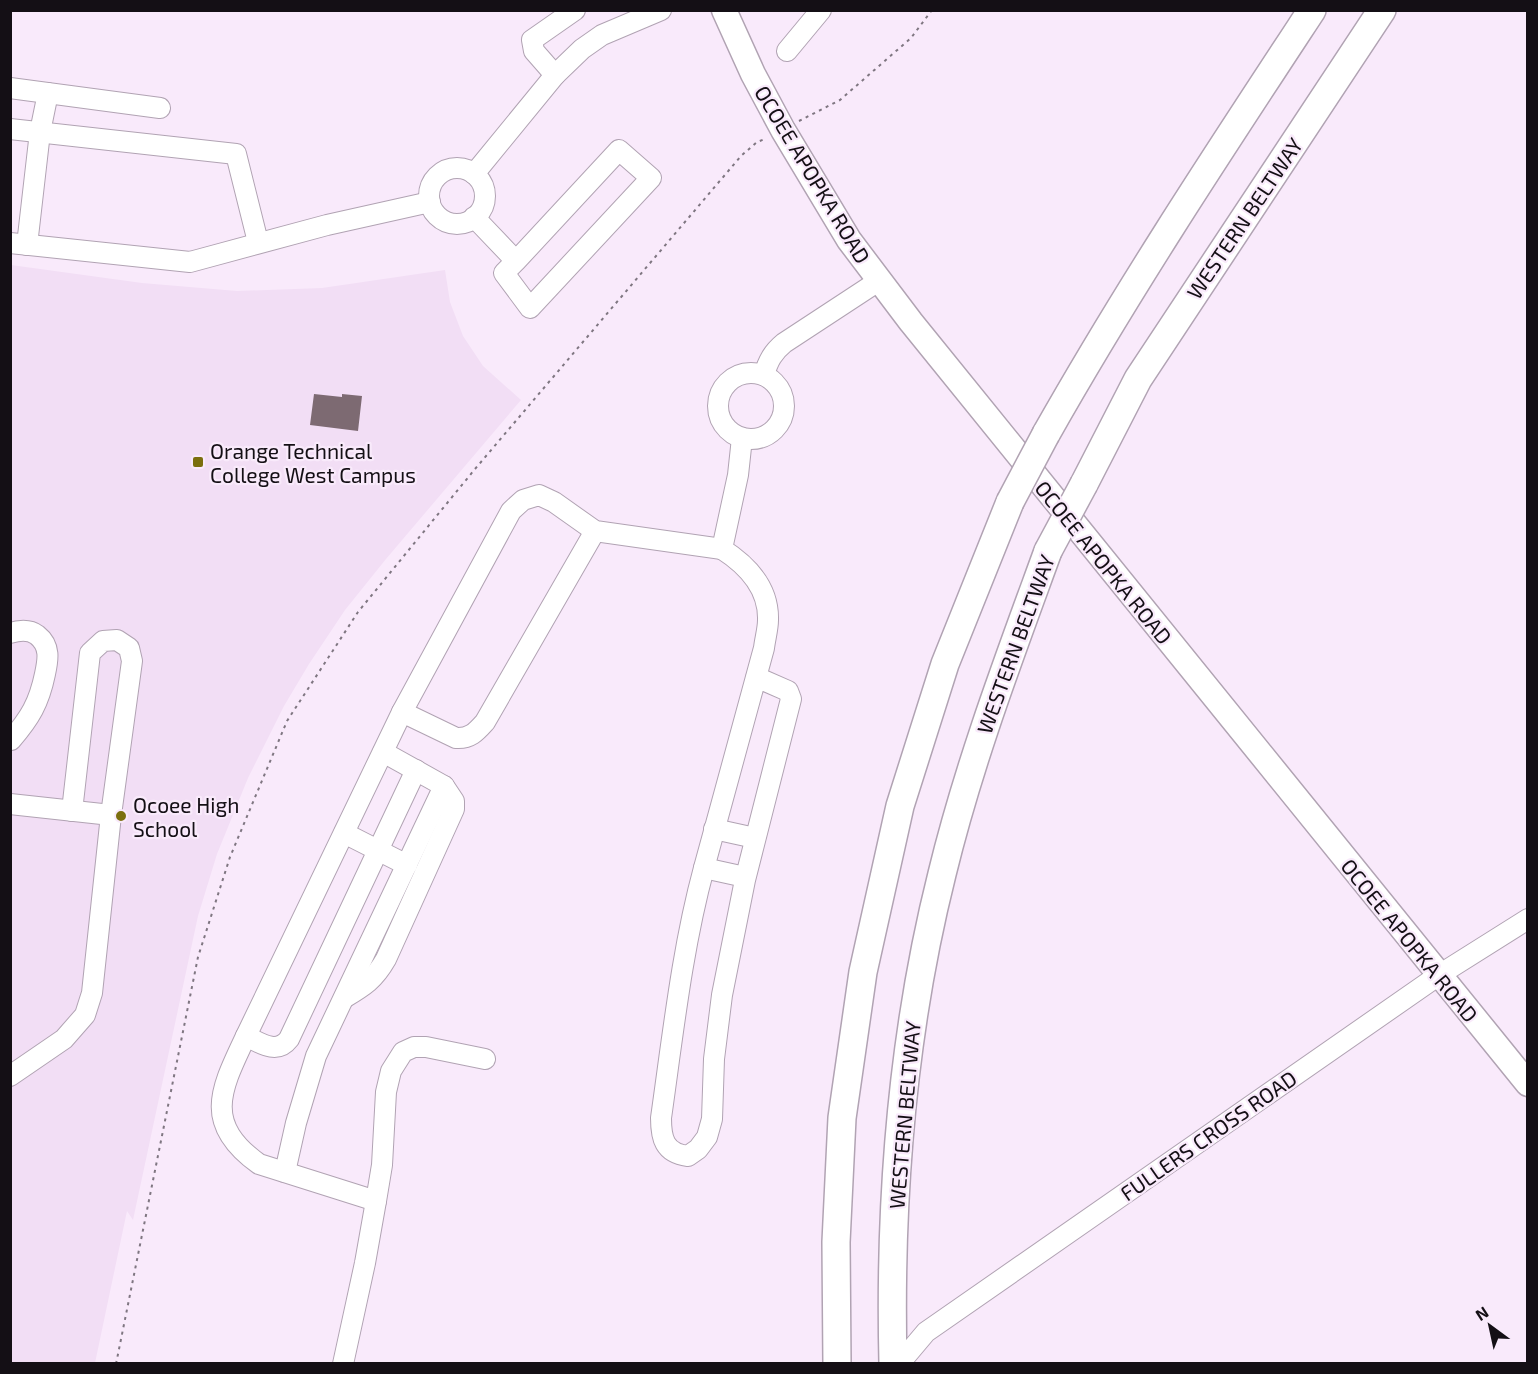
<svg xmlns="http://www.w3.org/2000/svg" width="1538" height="1374" font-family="'Exo 2',sans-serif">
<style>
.built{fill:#f2def5}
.building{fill:#7d6a72}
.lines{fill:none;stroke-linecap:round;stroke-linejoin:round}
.minor-casing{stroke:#b1a3b3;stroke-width:22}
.major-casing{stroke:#b1a3b3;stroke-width:27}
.highway-casing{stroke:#b1a3b3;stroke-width:30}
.path{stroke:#7f7681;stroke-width:2;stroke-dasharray:3 4.5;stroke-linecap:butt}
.minor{stroke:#fff;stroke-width:20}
.major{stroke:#fff;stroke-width:24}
.highway{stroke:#fff;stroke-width:27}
.highway-bridge-casing{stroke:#b1a3b3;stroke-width:30;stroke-linecap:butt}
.highway-bridge{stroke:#fff;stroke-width:27}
.poi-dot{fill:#7b6f0e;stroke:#f9eafb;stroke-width:2}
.labels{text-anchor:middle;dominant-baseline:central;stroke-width:4.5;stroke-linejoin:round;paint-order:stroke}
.street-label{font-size:21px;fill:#140f15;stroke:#f9eafb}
.poi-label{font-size:21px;fill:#140f15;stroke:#f9eafb;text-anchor:start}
</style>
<rect width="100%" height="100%" fill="#f9eafb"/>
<!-- built -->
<path class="built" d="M 11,265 L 142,283 L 237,291 L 322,288 L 445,270 L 450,302 L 463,336 L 483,366 L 521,400 L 386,559 L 345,610 L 309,664 L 284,706 L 248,778 L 217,854 L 198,916 L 133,1220 L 127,1211 L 95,1363 L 11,1364 Z"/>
<!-- building -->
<path class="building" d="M 314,394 L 342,397 L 342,394 L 362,396 L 358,431 L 310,425 Z"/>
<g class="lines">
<defs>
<g id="minor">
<path d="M 787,51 L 821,10"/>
<path d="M 555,75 L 534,51 L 532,40 L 575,10"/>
<path d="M 10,88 L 160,108"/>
<path d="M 10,129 L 236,154 L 258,242"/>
<circle cx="457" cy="196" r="28"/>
<path d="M 474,174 L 555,75 L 582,49 L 602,35 L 661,10"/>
<path d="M 474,217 L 516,261 L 619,150 L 651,178 L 530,308 L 504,273 L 516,261"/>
<path d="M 10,243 L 190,262 L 327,225 L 430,202"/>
<path d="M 27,245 L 40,132 L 48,93"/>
<circle cx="751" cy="406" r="33"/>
<path d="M 764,375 C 768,361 773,352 784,343 L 880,280"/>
<path d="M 742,438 L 738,475 L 722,549 C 747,565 769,588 768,620 C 768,629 765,639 764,648 L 704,868 C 682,949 673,1034 661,1118 C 661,1138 664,1153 688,1156 L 698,1149 L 707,1137 L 712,1119 L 714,1059 L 722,995 L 745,880 L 791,699 L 788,691 L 756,677"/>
<path d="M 10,633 C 20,630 29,629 37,635 C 51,646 48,660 45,674 C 39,703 30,718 11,740"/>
<path d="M 402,712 L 456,738 C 470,739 476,732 485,722 L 595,531"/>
<path d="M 10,804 L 111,815 L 92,993 L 85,1015 L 64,1039 L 10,1076"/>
<path d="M 72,811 L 90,653 L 103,641 L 117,640 L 129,648 L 132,661 L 111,815"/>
<path d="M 714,829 L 755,838"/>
<path d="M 344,833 L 407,865"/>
<path d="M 704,868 L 745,877"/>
<path d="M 344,998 C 364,986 374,980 386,959 L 454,809 L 454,801 L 444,786"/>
<path d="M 246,1036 C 260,1043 277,1055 289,1039 L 416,770"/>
<path d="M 485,1059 L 426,1047 L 414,1047 L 403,1052 L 391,1071 L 386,1092 L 382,1165 L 376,1201 L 259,1164 C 202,1123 221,1089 246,1036 L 402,712 L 511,511 L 523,500 L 539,495 L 554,502 L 595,531 L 722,549"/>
<path d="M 285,1172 L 296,1123 L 316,1056 L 444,786 L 383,752"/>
<path d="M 343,1364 L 365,1263 L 376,1201"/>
<path d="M 899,1364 L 926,1332 L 1439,975 L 1528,919"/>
</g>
<path id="major" d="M 724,10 L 753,74 L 783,130 L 849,240 L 911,322 L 1528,1084"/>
<g id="highway">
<path d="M 1046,434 C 1128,289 1220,150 1312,10"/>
<path d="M 1084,484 L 1138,379 L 1382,10"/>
<path d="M 837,1364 L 836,1242 L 842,1118 L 863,972 L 900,806 L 945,664 L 1010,502"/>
<path d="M 893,1364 C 889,1199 902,1033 942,874 C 969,763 1009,658 1048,551"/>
</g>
</defs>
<!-- minor casing -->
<use href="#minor" class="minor-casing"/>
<!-- major casing -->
<use href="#major" class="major-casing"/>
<!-- highway casing -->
<use href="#highway" class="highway-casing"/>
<!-- path -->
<g class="path">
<path d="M 799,121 L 840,100 L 911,38 L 932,10"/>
<path d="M 116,1364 L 198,957 L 230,857 L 287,721 L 358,612 L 475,469 L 741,156 L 757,142 L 765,139"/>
</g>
<!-- minor -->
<use href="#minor" class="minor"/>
<!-- major -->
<use href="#major" class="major"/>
<!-- highway -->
<use href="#highway" class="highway"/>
<defs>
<g id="highway-bridge">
<path d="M 1010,502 L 1046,434"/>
<path d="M 1048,551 L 1084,484"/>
</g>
</defs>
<!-- highway-bridge casing -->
<use href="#highway-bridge" class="highway-bridge-casing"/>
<!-- highway-bridge -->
<use href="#highway-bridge" class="highway-bridge"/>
</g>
<!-- markers -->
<g class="poi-dot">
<rect x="192" y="456" width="12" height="12" rx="3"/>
<circle cx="121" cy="816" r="6"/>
</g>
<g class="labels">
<!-- street labels -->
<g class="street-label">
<text transform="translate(813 174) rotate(59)">OCOEE APOPKA ROAD</text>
<text transform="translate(1244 218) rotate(-56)">WESTERN BELTWAY</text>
<text transform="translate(1104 562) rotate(51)">OCOEE APOPKA ROAD</text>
<text transform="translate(1015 644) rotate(-70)">WESTERN BELTWAY</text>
<text transform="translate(1410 940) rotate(51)">OCOEE APOPKA ROAD</text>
<text transform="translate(904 1115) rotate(-85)">WESTERN BELTWAY</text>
<text transform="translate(1208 1135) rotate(-35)">FULLERS CROSS ROAD</text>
</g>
<!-- poi labels -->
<g class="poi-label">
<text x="210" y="450">Orange Technical<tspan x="210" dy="24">College West Campus</tspan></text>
<text x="133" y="804">Ocoee High<tspan x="133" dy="24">School</tspan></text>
</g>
</g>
<!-- border -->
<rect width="1538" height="1374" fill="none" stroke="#140f15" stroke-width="24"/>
<!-- north arrow -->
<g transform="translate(1490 1326) rotate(327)" stroke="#f9eafb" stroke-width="4.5" paint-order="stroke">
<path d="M0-4.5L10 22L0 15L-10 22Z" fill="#140f15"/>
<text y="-9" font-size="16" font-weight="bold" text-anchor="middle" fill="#140f15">N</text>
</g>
</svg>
